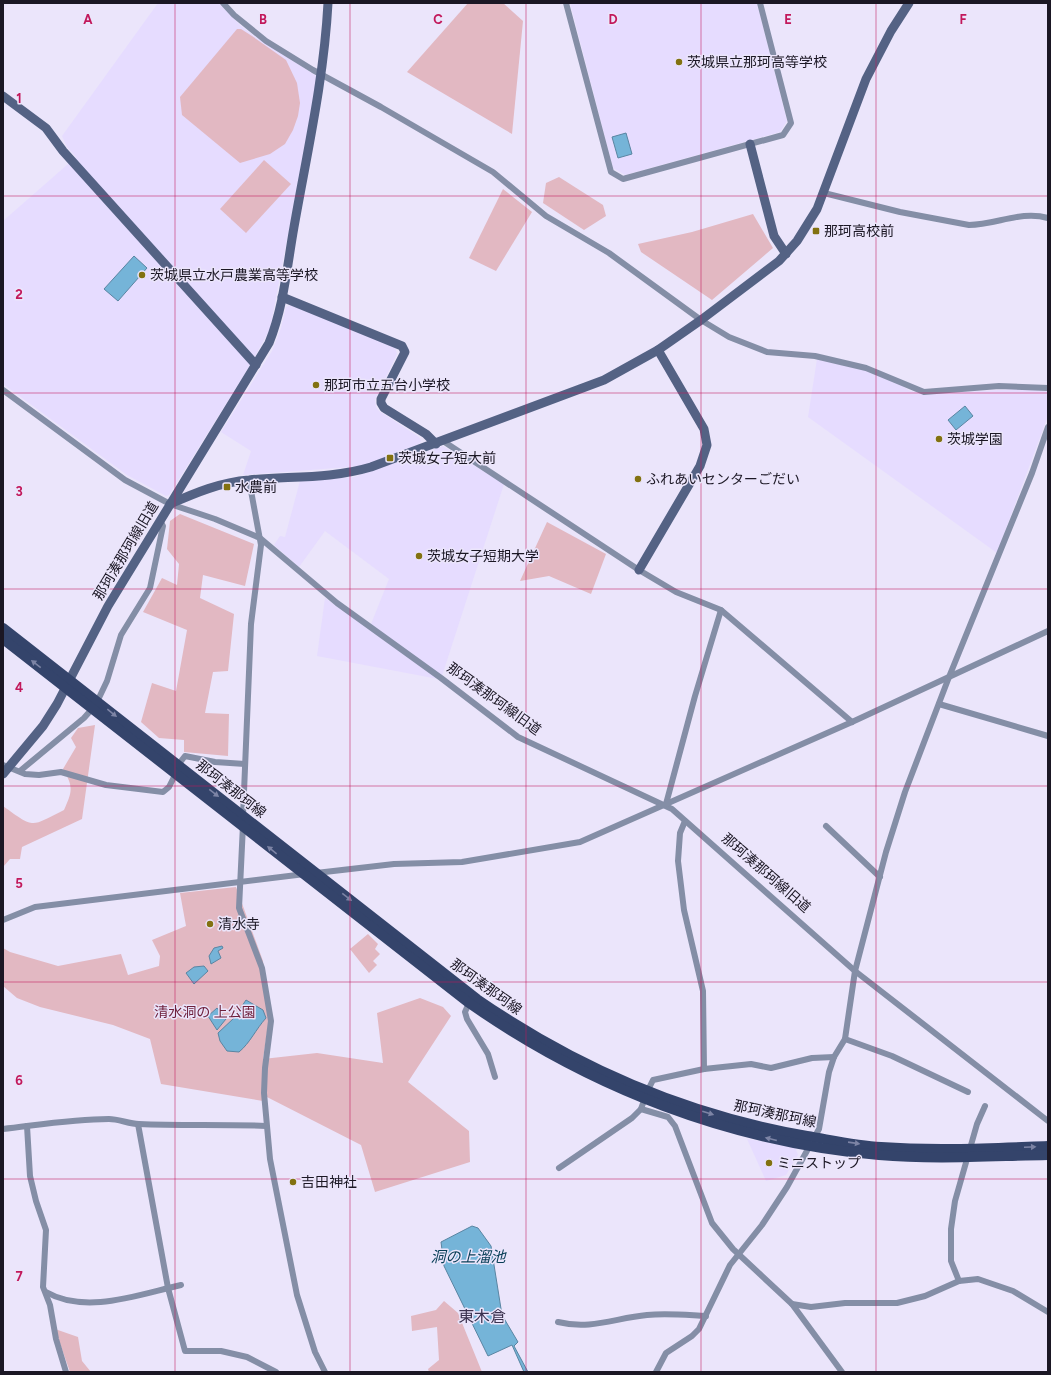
<svg xmlns="http://www.w3.org/2000/svg" width="1051" height="1375" font-family="Figtree,'Noto Sans JP',sans-serif">
<style>
.built{fill:#e6dcff}
.green{fill:#e2b8c2}
.water{fill:#75b4d8;stroke:#5a85a2}
.lines{fill:none;stroke-linecap:round;stroke-linejoin:round}
.street{stroke:#848ea6;stroke-width:6}
.secondary{stroke:#546284;stroke-width:9}
.primary{stroke:#34446b;stroke-width:10}
.oneway{fill:#7d84a5}
.grid{fill:none;stroke:#c2185b;stroke-width:1;stroke-opacity:0.55}
.poi-dot{fill:#827110;stroke:#ebe5fb;stroke-width:1.5}
.labels{text-anchor:middle;dominant-baseline:central;stroke-width:3;stroke-linejoin:round;paint-order:stroke}
.poi-label{font-size:14px;fill:#1b1724;stroke:#ebe5fb;text-anchor:start}
.street-label{font-size:14px;fill:#1b1724;stroke:#ebe5fb}
.park-label{font-size:14px;fill:#6e203c;stroke:#ebe5fb}
.water-label{font-size:15px;font-style:italic;fill:#063d55;stroke:#ebe5fb}
.quarter-label{font-size:16px;fill:#3b324f;stroke:#ebe5fb}
.grid-label{font-size:13px;text-anchor:middle;font-weight:bold;fill:#c2185b;stroke:#ebe5fb;stroke-width:3;stroke-linejoin:round;paint-order:stroke}
</style>
<rect width="100%" height="100%" fill="#ebe5fb"/>
<!-- built -->
<g class="built">
<path d="M 158,3 L 219,3 L 240,25 L 254,36 L 318,77 L 270,329 L 249,367 L 169,495 L 166,496 L 127,475 L 3,384 L 3,221 L 76,157 L 67,147 L 62,136 Z"/>
<path d="M 570,3 L 757,3 L 787,121 L 780,132 L 625,175 L 613,168 Z"/>
<path d="M 291,305 L 395,347 L 397,354 L 375,400 L 376,407 L 379,411 L 419,437 L 421,441 L 419,444 L 363,466 L 243,475 L 251,451 L 221,432 L 272,351 L 281,328 L 286,307 Z"/>
<path d="M 817,359 L 871,372 L 898,383 L 910,391 L 926,394 L 1018,389 L 1048,391 L 1048,416 L 997,553 L 808,417 Z"/>
<path d="M 443,446 L 504,484 L 442,676 L 438,679 L 317,656 L 325,598 L 369,629 L 389,579 L 325,531 L 299,567 L 274,545 L 280,536 L 285,537 L 300,481 L 354,477 Z"/>
<path d="M 747,1139 L 795,1147 L 798,1155 L 786,1175 L 766,1181 Z"/>
</g>
<!-- green -->
<g class="green">
<path d="M 468,3 L 503,3 L 523,21 L 512,134 L 407,72 Z"/>
<path d="M 237,29 L 241,29 L 252,36 L 286,60 L 297,83 L 300,103 L 298,116 L 293,130 L 285,144 L 270,154 L 240,163 L 182,115 L 180,97 Z"/>
<path d="M 264,160 L 291,184 L 246,233 L 220,209 Z"/>
<path d="M 559,177 L 603,205 L 606,216 L 584,230 L 543,203 L 546,183 Z"/>
<path d="M 503,189 L 532,212 L 496,271 L 469,258 Z"/>
<path d="M 753,214 L 773,248 L 712,300 L 641,252 L 638,244 L 692,232 Z"/>
<path d="M 180,514 L 254,544 L 245,586 L 203,575 L 200,598 L 234,614 L 228,671 L 213,672 L 205,713 L 229,714 L 228,756 L 184,752 L 184,740 L 159,738 L 141,722 L 152,683 L 176,691 L 187,630 L 143,612 L 162,578 L 177,585 L 179,564 L 167,549 L 170,521 Z"/>
<path d="M 547,522 L 606,554 L 591,594 L 549,576 L 520,581 Z"/>
<path d="M 95,725 L 82,819 L 22,847 L 20,859 L 10,859 L 3,867 L 3,806 C 35,829 30,827 64,810 C 72,792 74,787 63,769 L 76,747 L 71,738 L 78,728 Z"/>
<path d="M 236,887 L 263,961 L 269,1019 L 263,1059 L 317,1053 L 383,1063 L 377,1013 L 420,998 L 443,1007 L 451,1016 L 408,1082 L 469,1131 L 470,1162 L 375,1192 L 361,1145 L 263,1095 L 263,1101 L 161,1084 L 150,1039 L 113,1025 L 40,1007 L 17,998 L 3,986 L 3,948 L 10,952 L 58,966 L 121,954 L 128,975 L 159,966 L 160,956 L 152,940 L 186,926 L 180,893 Z"/>
<path d="M 368,934 L 378,944 L 375,949 L 380,954 L 373,961 L 377,965 L 369,973 L 350,949 Z"/>
<path d="M 444,1301 L 458,1313 L 482,1372 L 429,1372 L 428,1369 L 439,1360 L 437,1327 L 412,1331 L 411,1316 L 436,1310 Z"/>
<path d="M 55,1329 L 78,1337 L 82,1361 L 91,1372 L 70,1372 Z"/>
</g>
<!-- water -->
<g class="water">
<path d="M 626,133 L 632,154 L 618,158 L 612,137 Z"/>
<path d="M 134,256 L 147,268 L 118,301 L 104,289 Z"/>
<path d="M 965,406 L 973,416 L 956,430 L 948,420 Z"/>
<path d="M 222,946 L 223,948 L 218,951 L 221,958 L 211,964 L 209,956 L 214,948 Z"/>
<path d="M 204,966 L 208,971 L 194,984 L 186,973 L 194,967 Z"/>
<path d="M 246,1000 L 263,1010 L 266,1018 C 256,1029 250,1043 239,1052 L 227,1051 L 220,1041 L 218,1033 L 234,1018 Z"/>
<path d="M 217,1008 L 226,1019 L 217,1030 L 208,1016 Z"/>
<path d="M 472,1226 L 478,1228 L 491,1246 L 502,1315 L 518,1342 L 514,1346 L 528,1372 L 524,1372 L 512,1345 L 488,1356 L 444,1266 L 441,1242 Z"/>
</g>
<g class="lines">
<!-- street -->
<g class="street">
<path d="M 223,3 L 234,15 L 266,41 L 313,70 L 381,107 L 493,172 L 546,216 L 609,253 L 701,320 L 729,337 L 767,352 L 815,356 L 866,368 L 924,392 L 999,386 L 1048,388"/>
<path d="M 566,3 L 611,172 L 623,179 L 783,135 L 791,123 L 760,3"/>
<path d="M 824,193 L 900,212 L 969,225 C 996,225 1021,210 1048,218"/>
<path d="M 3,390 L 125,480 L 170,504 L 215,519 L 260,538 L 337,603 L 441,678 L 518,737 L 672,809 L 855,971 L 1048,1121"/>
<path d="M 443,441 L 639,570 L 676,592 L 721,610 L 852,722"/>
<path d="M 97,702 L 107,681 L 121,635 L 150,588 L 163,526 L 160,520"/>
<path d="M 939,704 L 1048,736"/>
<path d="M 3,765 L 25,774 L 39,775 L 61,772 L 106,785 L 163,792 L 169,787 L 176,773"/>
<path d="M 178,765 L 185,756 L 215,762 L 245,764"/>
<path d="M 20,771 L 84,718 L 92,709"/>
<path d="M 666,804 L 695,696 L 721,610"/>
<path d="M 243,816 L 251,624 L 261,545 L 249,480"/>
<path d="M 685,821 L 680,833 L 678,861 L 684,910 L 703,991 L 704,1069"/>
<path d="M 243,825 L 239,908 L 262,968 L 271,1021 L 265,1068 L 264,1093 L 270,1159 L 297,1295 L 315,1352 L 325,1372"/>
<path d="M 826,826 L 880,877"/>
<path d="M 316,873 L 394,864 L 462,862 L 580,842 L 852,722 L 1048,631"/>
<path d="M 3,920 L 35,907 L 305,874"/>
<path d="M 469,1003 L 465,1012 L 467,1019 L 488,1054 L 495,1077"/>
<path d="M 845,1039 L 892,1056 L 968,1092"/>
<path d="M 641,1109 L 668,1117 L 675,1126 L 712,1223 L 733,1249 L 792,1304 L 842,1372"/>
<path d="M 138,1124 L 168,1288 L 185,1351 L 221,1351 L 247,1357 L 276,1372"/>
<path d="M 27,1126 L 30,1176 L 36,1201 L 46,1230 L 43,1287 L 50,1305 L 56,1339 L 66,1372"/>
<path d="M 3,1129 C 38,1125 73,1119 109,1119 C 119,1119 129,1124 139,1124 C 181,1126 224,1124 266,1126"/>
<path d="M 559,1168 L 632,1118 L 641,1109 L 647,1092 L 653,1080 L 704,1069 L 751,1064 L 771,1068 L 812,1058 L 834,1057"/>
<path d="M 959,1281 L 951,1261 L 951,1229 L 955,1201 L 977,1124 L 985,1106"/>
<path d="M 46,1292 C 86,1315 140,1294 181,1285"/>
<path d="M 792,1304 L 811,1307 L 845,1303 L 897,1303 L 925,1296 L 959,1281 L 978,1279 L 1013,1291 L 1048,1312"/>
<path d="M 558,1322 C 591,1330 615,1318 647,1315 C 667,1313 686,1315 706,1316"/>
<path d="M 656,1372 L 666,1353 L 692,1336 L 699,1329 L 730,1265 L 762,1225 L 787,1187 L 819,1129 L 829,1072 L 834,1057 L 845,1039 L 855,971 L 886,852 L 905,792 L 949,677 L 1032,473 L 1048,427"/>
</g>
<!-- secondary -->
<g class="secondary">
<path d="M 3,96 L 46,128 L 63,151 L 256,365"/>
<path d="M 750,144 L 774,236 L 786,254"/>
<path d="M 282,297 L 402,346 L 405,352 L 381,399 L 381,403 L 384,408 L 426,434 L 436,444"/>
<path d="M 170,504 C 195,493 221,482 249,480 C 289,476 331,479 371,467 L 604,380 L 658,350 L 701,320 L 779,261 L 797,241 L 817,209 L 866,79 L 891,31 L 909,3"/>
<path d="M 639,570 L 700,466 L 707,445 L 704,429 L 658,350"/>
<path d="M 3,774 L 43,726 L 57,704 L 108,606 L 269,343 C 284,306 287,266 294,227 C 307,153 324,79 328,3"/>
</g>
<!-- primary -->
<g class="primary">
<path d="M 3,628 L 477,999 C 577,1068 686,1115 807,1136 C 831,1140 857,1146 881,1147 C 937,1151 993,1148 1048,1146"/>
<path d="M 3,639 L 469,1003 C 591,1088 730,1142 879,1155 C 935,1160 992,1156 1048,1155"/>
</g>
</g>
<!-- one-way arrows -->
<defs><path id="oneway-solid" d="M-6-.8H1V-3.2L6.5 0L1 3.2V.8H-6Z"/></defs>
<g class="oneway">
<use href="#oneway-solid" transform="translate(36 664) rotate(-142)"/>
<use href="#oneway-solid" transform="translate(112 713) rotate(39)"/>
<use href="#oneway-solid" transform="translate(214 793) rotate(38)"/>
<use href="#oneway-solid" transform="translate(272 850) rotate(-141)"/>
<use href="#oneway-solid" transform="translate(347 897) rotate(38)"/>
<use href="#oneway-solid" transform="translate(708 1113) rotate(17)"/>
<use href="#oneway-solid" transform="translate(771 1139) rotate(-166)"/>
<use href="#oneway-solid" transform="translate(854 1143) rotate(8)"/>
<use href="#oneway-solid" transform="translate(1030 1147) rotate(-2)"/>
</g>
<!-- grid -->
<path class="grid" d="M 175,3 L 175,1372M 350,3 L 350,1372M 526,3 L 526,1372M 701,3 L 701,1372M 876,3 L 876,1372M 3,196 L 1048,196M 3,393 L 1048,393M 3,589 L 1048,589M 3,786 L 1048,786M 3,982 L 1048,982M 3,1179 L 1048,1179"/>
<!-- markers -->
<g class="poi-dot">
<circle cx="679" cy="62" r="4"/>
<rect x="812" y="227" width="8" height="8" rx="2"/>
<circle cx="142" cy="275" r="4"/>
<circle cx="316" cy="385" r="4"/>
<circle cx="939" cy="439" r="4"/>
<rect x="386" y="454" width="8" height="8" rx="2"/>
<circle cx="638" cy="479" r="4"/>
<rect x="223" y="483" width="8" height="8" rx="2"/>
<circle cx="419" cy="556" r="4"/>
<circle cx="210" cy="924" r="4"/>
<circle cx="769" cy="1163" r="4"/>
<circle cx="293" cy="1182" r="4"/>
</g>
<g class="labels">
<!-- poi labels -->
<g class="poi-label">
<text x="687" y="62">茨城県立那珂高等学校</text>
<text x="824" y="231">那珂高校前</text>
<text x="150" y="275">茨城県立水戸農業高等学校</text>
<text x="324" y="385">那珂市立五台小学校</text>
<text x="947" y="439">茨城学園</text>
<text x="398" y="458">茨城女子短大前</text>
<text x="646" y="479">ふれあいセンターごだい</text>
<text x="235" y="487">水農前</text>
<text x="427" y="556">茨城女子短期大学</text>
<text x="218" y="924">清水寺</text>
<text x="777" y="1163">ミニストップ</text>
<text x="301" y="1182">吉田神社</text>
</g>
<!-- street labels -->
<g class="street-label">
<text transform="translate(126 551) rotate(-59)">那珂湊那珂線旧道</text>
<text transform="translate(494 699) rotate(36)">那珂湊那珂線旧道</text>
<text transform="translate(231 789) rotate(38)">那珂湊那珂線</text>
<text transform="translate(766 873) rotate(41)">那珂湊那珂線旧道</text>
<text transform="translate(486 987) rotate(36)">那珂湊那珂線</text>
<text transform="translate(775 1114) rotate(12)">那珂湊那珂線</text>
</g>
<!-- park labels -->
<g class="park-label">
<text x="205" y="1012">清水洞の 上公園</text>
</g>
<!-- water labels -->
<g class="water-label">
<text x="468" y="1257">洞の上溜池</text>
</g>
<!-- quarter labels -->
<g class="quarter-label">
<text x="482" y="1316">東木倉</text>
</g>
</g>
<g class="grid-label">
<text x="88" y="24">A</text>
<text x="263" y="24">B</text>
<text x="438" y="24">C</text>
<text x="613" y="24">D</text>
<text x="788" y="24">E</text>
<text x="963" y="24">F</text>
<text x="19" y="103">1</text>
<text x="19" y="299">2</text>
<text x="19" y="496">3</text>
<text x="19" y="692">4</text>
<text x="19" y="888">5</text>
<text x="19" y="1085">6</text>
<text x="19" y="1281">7</text>
</g>
<!-- border -->
<rect width="1051" height="1375" fill="none" stroke="#1b1724" stroke-width="8"/>
</svg>
